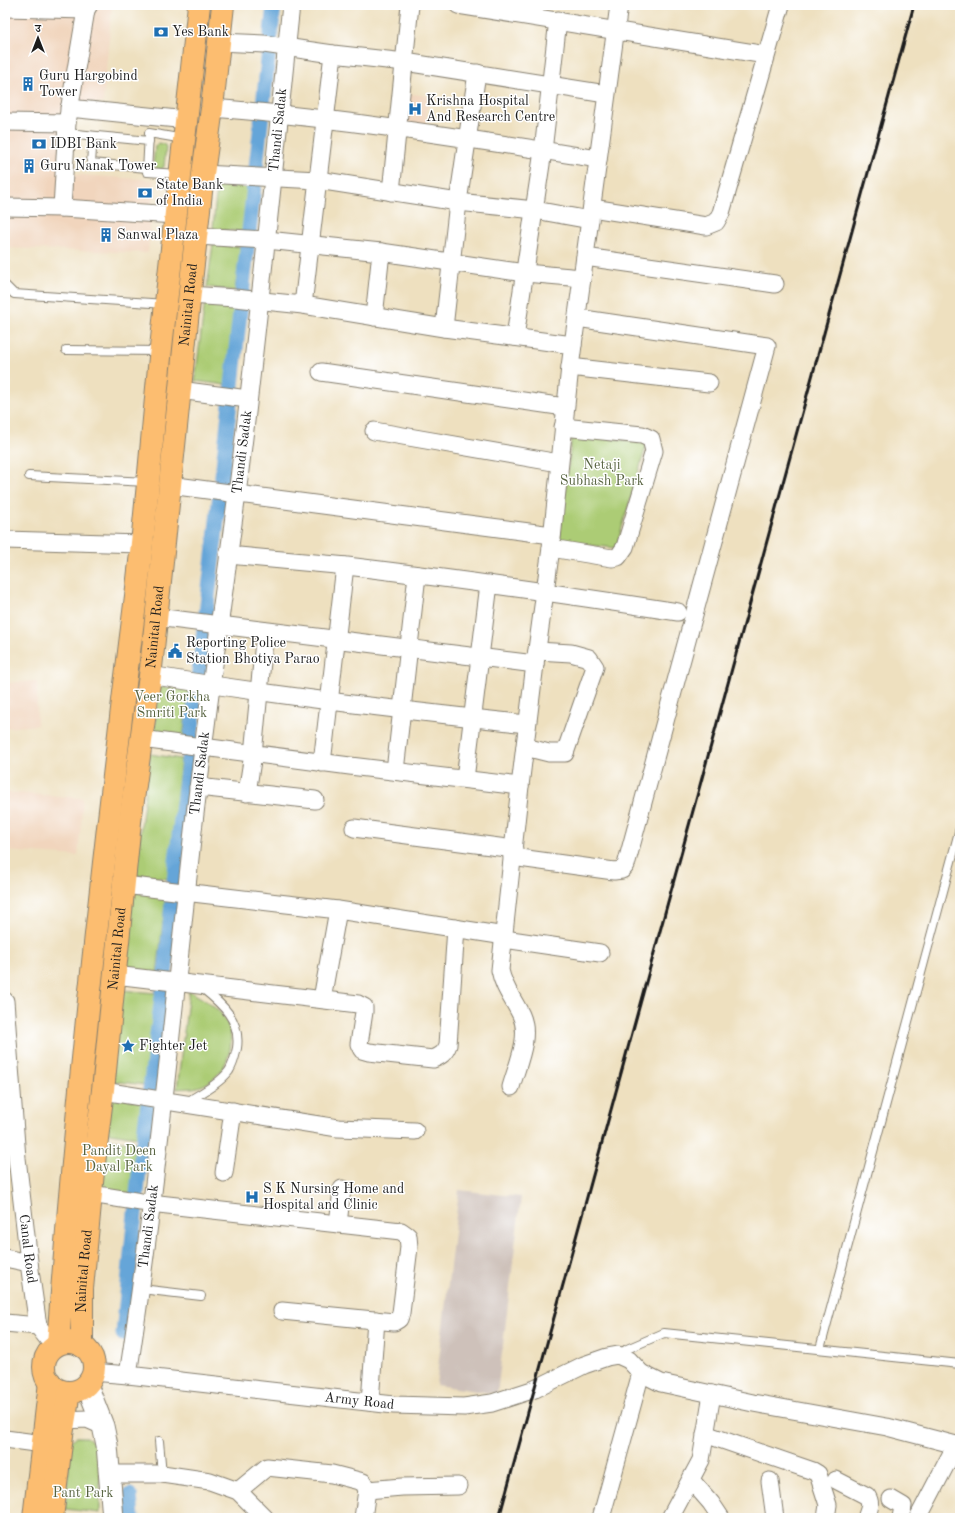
<svg xmlns="http://www.w3.org/2000/svg" width="965" height="1523" font-family="'Old Standard TT','Noto Serif Devanagari',serif">
<style>
.built{fill:#f1d5bd}
.industrial{fill:#cec1ba}
.green{fill:#accc74;stroke:#647448}
.lines{fill:none;stroke-linecap:round;stroke-linejoin:round}
.canal{stroke:#65a5d8;stroke-width:15}
.service-casing{stroke:#857e6e;stroke-width:10}
.minor-casing{stroke:#857e6e;stroke-width:19}
.tertiary-casing{stroke:#857e6e;stroke-width:23}
.trunk-casing{stroke:#857e6e;stroke-width:24}
.service{stroke:#fff;stroke-width:8}
.minor{stroke:#fff;stroke-width:17}
.tertiary{stroke:#fff;stroke-width:21}
.trunk{stroke:#fcbd6f;stroke-width:22}
.rail{stroke:#1c1c1c;stroke-width:3}
.labels{text-anchor:middle;dominant-baseline:central;stroke-width:3;stroke-linejoin:round;paint-order:stroke}
.poi-label{font-size:14px;fill:#1c1c1c;stroke:#fff;text-anchor:start}
.street-label{font-size:14px;fill:#1c1c1c;stroke:#fff}
.park-label{font-size:14px;fill:#56623f;stroke:#fff}
</style>
<rect width="100%" height="100%" fill="#fff"/>
<filter id="ink" filterUnits="userSpaceOnUse"><feTurbulence type="fractalNoise" baseFrequency=".025" numOctaves="2"/><feDisplacementMap in="SourceGraphic" scale="8" xChannelSelector="R" yChannelSelector="G"/><feConvolveMatrix kernelMatrix="1 2 1 2 8 2 1 2 1" color-interpolation-filters="sRGB"/></filter>
<filter id="wash" filterUnits="userSpaceOnUse"><feTurbulence type="fractalNoise" baseFrequency=".012" numOctaves="4" result="noise"/><feDisplacementMap in="SourceGraphic" scale="16" xChannelSelector="R" yChannelSelector="G"/><feGaussianBlur stdDeviation="0.9" result="paint"/><feColorMatrix in="noise" values="0 0 0 0 0 0 0 0 0 0 0 0 0 0 0 0 0 1.4 0 .05"/><feComposite in="paint" operator="in"/></filter>
<g filter="url(#wash)">
<rect width="100%" height="100%" fill="#eee0bf"/>
<!-- built -->
<g class="built">
<path d="M 5,5 L 112,5 L 103,103 L 75,102 L 69,174 L 154,180 L 148,253 L 5,248 Z"/>
<path d="M 404,93 L 428,96 L 426,126 L 401,123 Z"/>
<path d="M 37,681 L 37,725 L 5,728 L 5,683 Z"/>
<path d="M 5,792 L 83,798 L 78,856 L 5,851 Z"/>
</g>
<!-- industrial -->
<path class="industrial" d="M 459,1190 L 521,1197 L 497,1394 L 436,1385 Z"/>
<!-- green -->
<g class="green">
<path d="M 159,143 L 164,144 L 166,147 L 164,167 L 160,170 L 153,166 L 155,146 Z"/>
<path d="M 217,183 L 248,186 L 244,232 L 213,229 Z"/>
<path d="M 213,244 L 241,247 L 235,291 L 207,287 Z"/>
<path d="M 205,301 L 237,305 L 226,385 L 195,381 Z"/>
<path d="M 572,434 L 647,443 L 616,548 L 559,542 Z"/>
<path d="M 159,687 L 189,690 L 183,738 L 154,735 Z"/>
<path d="M 150,754 L 181,759 L 168,879 L 135,875 Z"/>
<path d="M 131,892 L 166,896 L 157,975 L 123,972 Z"/>
<path d="M 120,990 L 156,993 L 147,1085 L 111,1081 Z"/>
<path d="M 189,991 C 202,998 223,1010 228,1025 C 237,1047 224,1078 201,1086 C 193,1089 185,1088 177,1089 Z"/>
<path d="M 107,1096 L 143,1102 L 138,1137 L 103,1132 Z"/>
<path d="M 104,1139 L 139,1143 L 133,1194 L 98,1190 Z"/>
<path d="M 76,1437 L 87,1437 L 93,1442 L 100,1453 L 100,1513 L 65,1509 L 71,1441 Z"/>
</g>
<g class="lines">
<!-- canal -->
<g class="canal">
<path d="M 123,1334 L 139,1173 L 166,966 L 176,861 L 215,539 L 274,5"/>
<path d="M 130,1495 L 132,1518"/>
</g>
</g>
</g>
<g filter="url(#ink)">
<g class="lines">
<defs>
<g id="service">
<path d="M 66,133 L 149,141"/>
<path d="M 93,136 L 91,163 L 147,168"/>
<path d="M 179,174 L 147,172 L 149,133 L 184,139"/>
<path d="M 5,285 L 14,294 L 166,304"/>
<path d="M 66,350 L 160,351"/>
<path d="M 29,476 L 147,482"/>
<path d="M 187,1102 C 201,1093 219,1084 229,1071 C 234,1063 235,1056 237,1048 C 241,1020 222,1004 202,988"/>
<path d="M 141,1289 L 201,1296"/>
<path d="M 820,1349 L 960,828"/>
<path d="M 618,1355 L 627,1349 L 664,1333 L 960,1364"/>
<path d="M 159,1441 L 162,1474"/>
</g>
<g id="minor">
<path d="M 458,5 L 766,55"/>
<path d="M 5,8 L 86,10"/>
<path d="M 219,42 L 264,44 L 333,54 L 405,62 L 606,94"/>
<path d="M 69,108 L 187,120"/>
<path d="M 212,108 C 342,118 470,139 598,159"/>
<path d="M 5,122 L 67,123"/>
<path d="M 203,174 L 318,180 L 458,202 L 535,210 L 590,220"/>
<path d="M 391,192 L 410,5"/>
<path d="M 5,207 L 62,208 L 176,215"/>
<path d="M 62,208 L 67,123 L 86,10 L 89,5"/>
<path d="M 592,208 L 706,226 L 716,222 L 721,213 L 781,5"/>
<path d="M 197,236 L 267,240 L 381,252 L 525,273 L 582,278"/>
<path d="M 585,257 L 775,284"/>
<path d="M 189,295 L 235,298 L 303,305 L 444,328 L 573,345"/>
<path d="M 303,305 L 333,54"/>
<path d="M 374,317 L 381,252"/>
<path d="M 444,328 L 458,202 L 477,73"/>
<path d="M 515,337 L 543,151 L 558,20"/>
<path d="M 570,367 L 709,383"/>
<path d="M 321,372 L 565,407"/>
<path d="M 179,390 L 248,399"/>
<path d="M 374,431 L 559,463"/>
<path d="M 169,485 L 552,535"/>
<path d="M 5,540 L 141,544"/>
<path d="M 551,548 L 612,558 L 618,557 L 625,547 L 654,451 L 651,439 L 642,435 L 563,427"/>
<path d="M 228,555 C 268,559 307,562 347,566 C 457,579 568,595 678,612"/>
<path d="M 156,617 C 282,633 408,648 535,664"/>
<path d="M 150,675 C 275,696 401,710 527,724"/>
<path d="M 141,739 L 350,766 L 520,786"/>
<path d="M 525,747 L 549,753 L 565,753 L 595,667 L 589,658 L 571,653 L 537,651"/>
<path d="M 322,763 L 345,566"/>
<path d="M 395,771 L 417,575"/>
<path d="M 465,779 L 489,584"/>
<path d="M 198,787 L 315,800"/>
<path d="M 247,793 L 253,754 L 265,631"/>
<path d="M 354,828 L 514,849"/>
<path d="M 512,857 L 614,871 L 622,870 L 626,865 L 767,346 L 577,318"/>
<path d="M 124,885 L 338,910 L 505,936"/>
<path d="M 504,939 L 600,953"/>
<path d="M 115,975 L 358,1004 L 364,1007 L 364,1012 L 359,1044 L 362,1050 L 369,1052 L 433,1059 C 441,1056 445,1053 448,1045 L 456,928"/>
<path d="M 322,999 L 338,910"/>
<path id="s1" d="M 5,1001 L 17,1158 L 30,1270 L 38,1326 L 54,1347"/>
<path d="M 511,1087 C 517,1065 531,1037 521,1015 C 514,1000 503,987 500,970 L 520,786 L 535,664 L 551,548 L 570,367 L 619,5"/>
<path d="M 103,1091 L 338,1128 L 415,1131"/>
<path d="M 224,1173 L 233,1111"/>
<path d="M 91,1194 L 141,1202 L 401,1231 L 408,1236 L 409,1247 L 401,1313 L 399,1319 L 394,1322 L 282,1311"/>
<path d="M 338,1224 L 342,1189"/>
<path d="M 5,1258 L 29,1263"/>
<path d="M 5,1323 L 38,1326"/>
<path id="s2" d="M 93,1372 L 128,1375 L 394,1405 L 464,1407 L 492,1403 L 535,1389 L 584,1365 L 607,1357 L 618,1355 L 629,1360 L 641,1373 L 661,1383 L 753,1403 L 887,1427 L 960,1446"/>
<path id="s3" d="M 128,1375 C 156,1194 173,1012 193,831 C 206,718 222,606 237,494 C 258,331 274,168 291,5"/>
<path d="M 370,1402 L 376,1320"/>
<path d="M 64,1420 L 87,1419 L 103,1426"/>
<path d="M 705,1434 L 813,1471 L 818,1474 L 828,1505 L 826,1518"/>
<path d="M 5,1439 L 43,1444"/>
<path d="M 109,1474 L 162,1474 L 210,1481 L 238,1491 L 265,1518"/>
<path d="M 691,1480 L 711,1503 L 721,1518"/>
<path d="M 836,1480 L 867,1496 C 872,1504 869,1510 866,1518"/>
<path d="M 770,1481 L 775,1518"/>
<path d="M 367,1490 L 402,1487 L 458,1486"/>
<path d="M 238,1491 L 267,1467 L 332,1474 L 363,1482 L 367,1490 L 363,1518"/>
<path d="M 891,1499 L 903,1506 L 901,1518"/>
<path d="M 601,1518 L 641,1373"/>
<path d="M 670,1518 L 701,1460 L 712,1394"/>
<path d="M 918,1518 L 956,1445"/>
</g>
<path id="tertiary" d="M 87,1385 L 103,1426 L 107,1445 L 113,1518"/>
<g id="trunk">
<circle cx="69" cy="1367" r="25"/>
<path d="M 58,1344 C 76,1097 104,850 135,604 C 146,519 152,433 161,348 C 173,234 187,119 199,5"/>
<path id="s4" d="M 82,1346 L 82,1289 L 93,1172 L 104,1081 L 130,822 L 151,668 L 191,282 L 203,174 L 212,108 L 223,5"/>
<path d="M 34,1518 L 50,1382"/>
<path d="M 52,1518 L 62,1435 L 69,1392"/>
</g>
</defs>
<!-- service casing -->
<use href="#service" class="service-casing"/>
<!-- minor casing -->
<use href="#minor" class="minor-casing"/>
<!-- tertiary casing -->
<use href="#tertiary" class="tertiary-casing"/>
<!-- trunk casing -->
<use href="#trunk" class="trunk-casing"/>
<!-- service -->
<use href="#service" class="service"/>
<!-- minor -->
<use href="#minor" class="minor"/>
<!-- tertiary -->
<use href="#tertiary" class="tertiary"/>
<!-- trunk -->
<use href="#trunk" class="trunk"/>
<!-- rail -->
<path class="rail" d="M 499,1518 L 914,5"/>
</g>
</g>
<!-- icons -->
<defs>
<symbol id="bank-bare" viewBox="-9 -9 18 18"><path d="M-6-4H6V4H-6ZM0-2.3a2.3 2.3 0 1 0 0 4.6a2.3 2.3 0 1 0 0-4.6Z" fill="#1f6fb2" stroke="#fff" stroke-width="2.5" paint-order="stroke"/></symbol>
<symbol id="building-bare" viewBox="-9 -9 18 18"><path d="M-4-6H4V6H1V3H-1V6H-4ZM-2.5-4.3h1.7v1.8h-1.7ZM.8-4.3h1.7v1.8H.8ZM-2.5-1h1.7V.8h-1.7ZM.8-1h1.7V.8H.8Z" fill="#1f6fb2" stroke="#fff" stroke-width="2.5" paint-order="stroke"/></symbol>
<symbol id="hospital-bare" viewBox="-9 -9 18 18"><path d="M-5-5h3v3.5h4V-5h3V5h-3V1.5h-4V5h-3Z" fill="#1f6fb2" stroke="#fff" stroke-width="2.5" paint-order="stroke"/></symbol>
<symbol id="civic-bare" viewBox="-9 -9 18 18"><path d="M-.6-6.5H3V-4.5H.6V-3L4-1V1h2V6H-6V1h2V-1L-.6-3ZM-1.2 2.5V6h2.4V2.5Z" fill="#1f6fb2" stroke="#fff" stroke-width="2.5" paint-order="stroke"/></symbol>
<symbol id="sight-bare" viewBox="-9 -9 18 18"><path d="M0-6L1.8-2.2L6-1.7L2.9 1.2L3.7 5.4L0 3.3L-3.7 5.4L-2.9 1.2L-6-1.7L-1.8-2.2Z" fill="#1f6fb2" stroke="#fff" stroke-width="2.5" paint-order="stroke"/></symbol>
</defs>
<g fill-rule="evenodd">
<use href="#bank-bare" x="151" y="22" width="20" height="20"/>
<use href="#building-bare" x="18" y="74" width="20" height="20"/>
<use href="#hospital-bare" x="405" y="99" width="20" height="20"/>
<use href="#bank-bare" x="29" y="134" width="20" height="20"/>
<use href="#building-bare" x="19" y="156" width="20" height="20"/>
<use href="#bank-bare" x="135" y="183" width="20" height="20"/>
<use href="#building-bare" x="96" y="225" width="20" height="20"/>
<use href="#civic-bare" x="165" y="641" width="20" height="20"/>
<use href="#sight-bare" x="118" y="1036" width="20" height="20"/>
<use href="#hospital-bare" x="242" y="1187" width="20" height="20"/>
</g>
<g class="labels">
<!-- poi labels -->
<g class="poi-label">
<text x="172" y="32">Yes Bank</text>
<text x="39" y="76">Guru Hargobind<tspan x="39" dy="16">Tower</tspan></text>
<text x="426" y="101">Krishna Hospital<tspan x="426" dy="16">And Research Centre</tspan></text>
<text x="50" y="144">IDBI Bank</text>
<text x="40" y="166">Guru Nanak Tower</text>
<text x="156" y="185">State Bank<tspan x="156" dy="16">of India</tspan></text>
<text x="117" y="235">Sanwal Plaza</text>
<text x="186" y="643">Reporting Police<tspan x="186" dy="16">Station Bhotiya Parao</tspan></text>
<text x="139" y="1046">Fighter Jet</text>
<text x="263" y="1189">S K Nursing Home and<tspan x="263" dy="16">Hospital and Clinic</tspan></text>
</g>
<!-- street labels -->
<g class="street-label">
<text stroke="none"><textPath href="#s3" startOffset="1254">Thandi Sadak</textPath></text>
<text stroke="none"><textPath href="#s4" startOffset="1047">Nainital Road</textPath></text>
<text stroke="none"><textPath href="#s3" startOffset="930">Thandi Sadak</textPath></text>
<text stroke="none"><textPath href="#s4" startOffset="723">Nainital Road</textPath></text>
<text stroke="none"><textPath href="#s3" startOffset="606">Thandi Sadak</textPath></text>
<text stroke="none"><textPath href="#s4" startOffset="399">Nainital Road</textPath></text>
<text stroke="none"><textPath href="#s3" startOffset="150">Thandi Sadak</textPath></text>
<text stroke="none"><textPath href="#s1" startOffset="249">Canal Road</textPath></text>
<text stroke="none"><textPath href="#s4" startOffset="75">Nainital Road</textPath></text>
<text stroke="none"><textPath href="#s2" startOffset="268">Army Road</textPath></text>
</g>
<!-- park labels -->
<g class="park-label">
<text x="602" y="465">Netaji<tspan x="602" dy="16">Subhash Park</tspan></text>
<text x="172" y="697">Veer Gorkha<tspan x="172" dy="16">Smriti Park</tspan></text>
<text x="119" y="1151">Pandit Deen<tspan x="119" dy="16">Dayal Park</tspan></text>
<text x="83" y="1493">Pant Park</text>
</g>
</g>
<!-- margin -->
<rect width="965" height="1523" fill="none" stroke="#fff" stroke-width="20"/>
<!-- north arrow -->
<g transform="translate(38 38)" stroke="#ffffff" stroke-width="3" paint-order="stroke">
<path d="M0-3L7 15L0 10L-7 15Z" fill="#1c1c1c"/>
<text y="-6" font-size="11" font-weight="bold" text-anchor="middle" fill="#1c1c1c">उ</text>
</g>
</svg>
